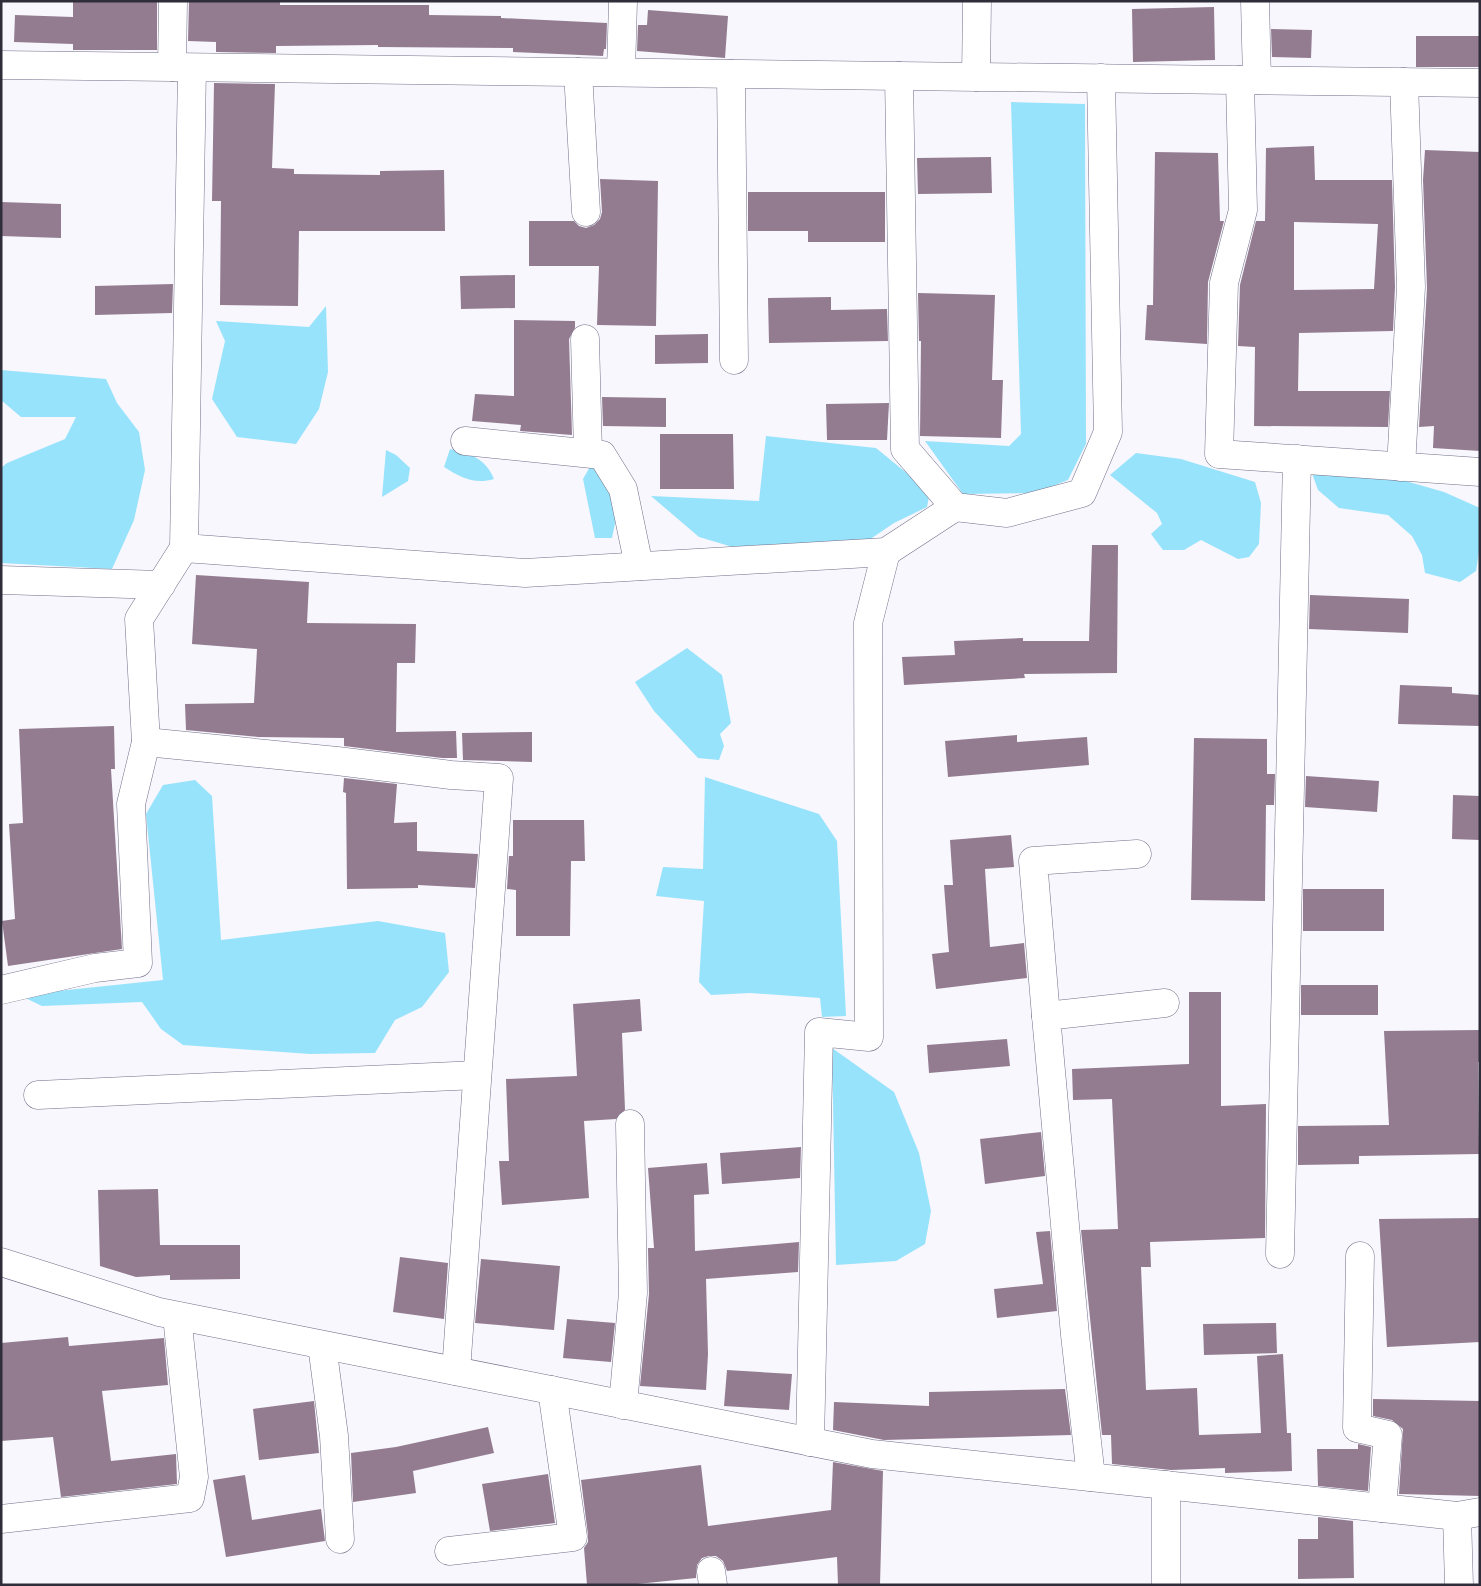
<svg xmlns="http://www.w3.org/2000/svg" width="1481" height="1586" font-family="Lora,serif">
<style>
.water{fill:#98e3fc}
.building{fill:#937c90;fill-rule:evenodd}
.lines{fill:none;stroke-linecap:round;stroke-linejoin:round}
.minor-casing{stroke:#726f89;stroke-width:29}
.minor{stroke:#fff;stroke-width:28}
</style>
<rect width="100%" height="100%" fill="#f8f7fd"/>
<!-- water -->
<g class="water">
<path d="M 1011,102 L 1085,104 L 1086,444 L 1068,480 L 1035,493 L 963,494 L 925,441 L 1009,446 L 1021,434 Z"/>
<path d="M 326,306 L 328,372 L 319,409 L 296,444 L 237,437 L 212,399 L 225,341 L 216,321 L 309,327 Z"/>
<path d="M 1,370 L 106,379 L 117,403 L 139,432 L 145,470 L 134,520 L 112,569 L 1,563 L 1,468 L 7,463 L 65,439 L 76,417 L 21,417 L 1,400 Z"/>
<path d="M 766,436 L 876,448 L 930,492 L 927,507 L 894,523 L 866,542 L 819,542 L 746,551 L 699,537 L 651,496 L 759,501 Z"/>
<path d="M 450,449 C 470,453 486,459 494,479 C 474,485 460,477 444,467 Z"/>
<path d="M 386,450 L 396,455 L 410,468 L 408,481 L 382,497 Z"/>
<path d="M 1136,453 L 1181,459 L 1255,482 L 1261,503 L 1259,544 L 1249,557 L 1238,559 L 1201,540 L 1184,550 L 1163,550 L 1151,534 L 1162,524 L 1157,513 L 1110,475 Z"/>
<path d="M 591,465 L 601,467 L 617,514 L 612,538 L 595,538 L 583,479 Z"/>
<path d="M 1310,468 L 1388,476 L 1444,492 L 1480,508 L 1480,546 L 1476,571 L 1460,582 L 1425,573 L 1422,555 L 1412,536 L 1388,515 L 1339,508 L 1318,490 Z"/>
<path d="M 687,648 L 722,675 L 731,723 L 720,734 L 724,746 L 719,760 L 698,758 L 654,711 L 635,682 Z"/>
<path d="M 705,777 L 819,814 L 837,841 L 846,1016 L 822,1017 L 820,998 L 750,993 L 711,995 L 699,982 L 704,901 L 656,896 L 663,867 L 703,869 Z"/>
<path d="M 195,780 L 212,796 L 221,940 L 378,921 L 445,933 L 449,972 L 422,1007 L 395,1020 L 375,1053 L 310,1054 L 183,1045 L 161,1029 L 142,1002 L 42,1006 L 19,995 L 163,980 L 146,814 L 163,785 Z"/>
<path d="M 832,1048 L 894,1092 L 919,1153 L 931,1211 L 925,1244 L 896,1261 L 836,1265 Z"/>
</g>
<!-- building -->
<g class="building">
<path d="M 73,1 L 157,1 L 157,50 L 73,50 L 73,44 L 14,42 L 15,15 L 73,17 Z"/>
<path d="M 189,1 L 280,1 L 280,5 L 429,5 L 429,15 L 501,16 L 501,18 L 607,23 L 606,49 L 604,49 L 603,56 L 513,52 L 513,48 L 378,47 L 378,45 L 276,46 L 276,53 L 216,52 L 216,42 L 188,41 Z"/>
<path d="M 1214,7 L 1215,60 L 1133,62 L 1132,9 Z"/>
<path d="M 648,10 L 728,16 L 725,58 L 637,51 L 638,25 L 647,25 Z"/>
<path d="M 1271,29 L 1312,30 L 1311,58 L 1272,57 Z"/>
<rect x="1416" y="36" width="64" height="31"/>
<path d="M 214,83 L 275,84 L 272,168 L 294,169 L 294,174 L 380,175 L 380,171 L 444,170 L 445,231 L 299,231 L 298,306 L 220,305 L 221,201 L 212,201 Z"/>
<path d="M 1314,146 L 1315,180 L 1392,180 L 1395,287 L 1393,331 L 1299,333 L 1298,391 L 1390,391 L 1388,427 L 1254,426 L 1255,347 L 1238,346 L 1240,285 L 1256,221 L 1265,221 L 1266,148 ZM 1294,222 L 1378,224 L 1374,289 L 1294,290 Z"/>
<path d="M 1425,150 L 1480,152 L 1480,451 L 1433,448 L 1434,426 L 1419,427 L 1427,288 L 1423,180 Z"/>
<path d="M 1155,152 L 1218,153 L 1220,221 L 1224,221 L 1208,282 L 1207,344 L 1145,340 L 1147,305 L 1153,305 Z"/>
<path d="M 991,157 L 992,193 L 918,194 L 917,158 Z"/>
<path d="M 600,179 L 658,181 L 656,326 L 597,325 L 599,266 L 529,266 L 529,221 L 574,221 L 579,226 L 586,228 L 594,225 L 600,219 L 602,212 Z"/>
<path d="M 748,192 L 885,192 L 885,242 L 808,242 L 808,231 L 748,231 Z"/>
<path d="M 1,202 L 61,204 L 61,238 L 1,236 Z"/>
<path d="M 515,275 L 515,308 L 461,309 L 460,276 Z"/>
<path d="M 173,284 L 172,313 L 95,315 L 95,286 Z"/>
<path d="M 918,293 L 995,295 L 992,380 L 1003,380 L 1001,438 L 920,436 L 921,341 L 919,341 Z"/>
<path d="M 831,297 L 831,310 L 887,309 L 888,341 L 769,343 L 768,298 Z"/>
<path d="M 514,320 L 575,321 L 575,328 L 569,339 L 572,435 L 520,431 L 521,425 L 472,421 L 475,394 L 514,396 Z"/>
<path d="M 708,334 L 708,363 L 655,364 L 655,335 Z"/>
<path d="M 602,397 L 666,398 L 666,427 L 603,426 Z"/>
<path d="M 889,403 L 887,440 L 827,440 L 826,404 Z"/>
<path d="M 660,434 L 733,434 L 734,489 L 660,489 Z"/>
<path d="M 1092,545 L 1118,545 L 1117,673 L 1024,674 L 1025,678 L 904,685 L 902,657 L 955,655 L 954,641 L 1023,638 L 1023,641 L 1089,641 Z"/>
<path d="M 196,575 L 309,582 L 307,623 L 416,624 L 415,663 L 397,663 L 396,732 L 456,731 L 457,758 L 442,758 L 344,746 L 344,738 L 258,737 L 186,730 L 185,704 L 254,703 L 257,649 L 192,644 Z"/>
<path d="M 1310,595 L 1409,599 L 1408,633 L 1309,629 Z"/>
<path d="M 1400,685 L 1452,687 L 1452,693 L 1480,695 L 1480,726 L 1398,724 Z"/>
<path d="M 114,726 L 115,769 L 111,769 L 122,949 L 8,966 L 2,921 L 15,919 L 9,824 L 23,823 L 19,729 Z"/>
<path d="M 532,732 L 532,762 L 463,760 L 462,733 Z"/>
<path d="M 1017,735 L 1017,742 L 1087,737 L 1089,765 L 948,777 L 945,741 Z"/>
<path d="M 1194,738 L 1267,739 L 1267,774 L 1275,774 L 1274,805 L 1266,805 L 1265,901 L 1191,900 Z"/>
<path d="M 1306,776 L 1379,781 L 1377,812 L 1305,807 Z"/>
<path d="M 344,778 L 397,784 L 394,823 L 417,822 L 417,851 L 478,854 L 475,888 L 418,885 L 418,888 L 347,889 L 346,793 L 343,792 Z"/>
<path d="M 1453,795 L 1480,796 L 1480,840 L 1452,839 Z"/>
<path d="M 513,820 L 584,820 L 585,861 L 571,861 L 570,936 L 516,936 L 516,890 L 507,889 L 509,856 L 513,856 Z"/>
<path d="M 1011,835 L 1014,867 L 985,869 L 990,947 L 1024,943 L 1027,978 L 936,989 L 932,954 L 949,952 L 944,885 L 953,885 L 950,840 Z"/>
<rect x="1303" y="889" width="81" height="42"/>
<rect x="1301" y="985" width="77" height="30"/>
<path d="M 1189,992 L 1221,992 L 1221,1106 L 1266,1104 L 1265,1238 L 1150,1242 L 1151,1267 L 1141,1267 L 1146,1390 L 1197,1388 L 1199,1435 L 1261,1433 L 1257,1356 L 1283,1354 L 1287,1433 L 1291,1433 L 1292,1471 L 1225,1473 L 1225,1468 L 1171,1470 L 1112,1464 L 1111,1435 L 1102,1435 L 1081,1230 L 1118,1229 L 1112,1099 L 1073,1100 L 1072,1069 L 1189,1064 Z"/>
<path d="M 640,999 L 642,1031 L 622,1033 L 625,1110 L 616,1119 L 584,1121 L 589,1198 L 502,1205 L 499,1161 L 509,1161 L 506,1079 L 577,1076 L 573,1004 Z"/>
<path d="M 1480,1030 L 1480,1062 L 1478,1062 L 1479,1154 L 1359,1156 L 1359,1164 L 1298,1165 L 1298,1126 L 1389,1125 L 1384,1031 Z"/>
<path d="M 1007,1039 L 1010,1066 L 929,1073 L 927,1045 Z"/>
<path d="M 1041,1132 L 1045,1176 L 985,1184 L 980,1139 Z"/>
<path d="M 801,1147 L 800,1178 L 722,1184 L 720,1153 Z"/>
<path d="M 707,1163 L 709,1194 L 694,1195 L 695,1251 L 799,1242 L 798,1272 L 706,1279 L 708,1354 L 706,1390 L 640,1386 L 649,1294 L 648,1248 L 654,1248 L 648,1168 Z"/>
<path d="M 158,1189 L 160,1245 L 240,1245 L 240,1279 L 170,1280 L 170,1275 L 136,1277 L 100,1266 L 98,1190 Z"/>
<path d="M 1480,1218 L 1480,1342 L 1387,1347 L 1379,1219 Z"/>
<path d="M 1050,1231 L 1057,1311 L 997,1318 L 994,1289 L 1043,1284 L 1036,1232 Z"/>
<path d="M 400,1257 L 448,1263 L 444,1319 L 393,1312 Z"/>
<path d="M 481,1259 L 560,1266 L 554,1330 L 475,1323 Z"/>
<path d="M 567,1319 L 615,1323 L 611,1362 L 563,1358 Z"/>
<path d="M 1276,1323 L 1277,1353 L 1204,1355 L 1203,1324 Z"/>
<path d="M 68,1337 L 69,1346 L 164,1338 L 168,1385 L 102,1391 L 111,1461 L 176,1454 L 177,1484 L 61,1497 L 53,1437 L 1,1441 L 1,1343 Z"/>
<path d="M 727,1370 L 792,1374 L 789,1410 L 724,1406 Z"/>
<path d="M 1065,1389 L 1071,1435 L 884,1440 L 833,1430 L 834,1402 L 929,1406 L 929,1392 Z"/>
<path d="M 1373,1399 L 1480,1401 L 1480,1496 L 1399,1494 L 1403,1429 L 1392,1420 L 1373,1416 Z"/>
<path d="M 314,1401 L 319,1453 L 259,1460 L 253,1409 Z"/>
<path d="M 488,1427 L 494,1453 L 413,1471 L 416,1493 L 353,1502 L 351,1453 L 396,1447 Z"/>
<path d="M 1358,1444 L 1371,1447 L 1368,1491 L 1318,1486 L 1317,1449 L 1358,1449 Z"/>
<path d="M 833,1462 L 883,1471 L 880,1585 L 838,1585 L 837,1557 L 727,1571 L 723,1561 L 716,1556 L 709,1556 L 702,1558 L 697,1565 L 696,1578 L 627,1585 L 587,1585 L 584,1548 L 588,1542 L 588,1535 L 581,1480 L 701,1465 L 708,1526 L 831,1510 Z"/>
<path d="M 548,1474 L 555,1523 L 490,1531 L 482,1484 Z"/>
<path d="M 245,1475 L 252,1520 L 321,1509 L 325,1541 L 226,1557 L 213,1480 Z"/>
<path d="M 1318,1517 L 1353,1521 L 1354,1578 L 1298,1579 L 1298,1539 L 1318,1539 Z"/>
</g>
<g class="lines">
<defs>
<g id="minor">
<path d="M 1255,1 L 1257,80"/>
<path d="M 1,65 L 1480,83"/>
<path d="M 172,67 L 173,1"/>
<path d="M 192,68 L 184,548 L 525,573 L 886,552 L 955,507"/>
<path d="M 578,72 L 586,212"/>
<path d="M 621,72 L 623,1"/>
<path d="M 731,74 L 734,360"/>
<path d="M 899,76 L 905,449 L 955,507 L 1007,513 L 1082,493 L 1108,432 L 1101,78"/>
<path d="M 976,77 L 977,1"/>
<path d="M 1240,80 L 1243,210 L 1224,283 L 1219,454 L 1480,472"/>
<path d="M 585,339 L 588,453"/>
<path d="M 465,441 L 602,455 L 623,489 L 639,566"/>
<path d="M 1401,467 L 1411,287 L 1404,82"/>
<path d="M 184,548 L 139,619 L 146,742 L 337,761 L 451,775 L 499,778 L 456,1371"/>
<path d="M 1,580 L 161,585"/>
<path d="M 1,990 L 95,968 L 138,963 L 131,804 L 146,742"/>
<path d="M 1046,1016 L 1033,861 L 1137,854"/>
<path d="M 38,1095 L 477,1075"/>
<path d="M 1280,1254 L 1297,459"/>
<path d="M 1360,1256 L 1357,1428 L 1388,1435 L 1382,1508"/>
<path d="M 1,1262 L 159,1312 L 872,1454 L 1457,1516 L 1480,1512"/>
<path d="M 322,1345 L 334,1436 L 340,1539"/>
<path d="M 623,1405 L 633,1293 L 630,1124"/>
<path d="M 810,1442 L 819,1032 L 869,1037 L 868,623 L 886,552"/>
<path d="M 1091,1477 L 1075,1335 L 1046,1016 L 1165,1003"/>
<path d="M 1457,1516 L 1459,1585"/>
<path d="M 1,1519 L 190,1498 L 194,1477 L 177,1316"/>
<path d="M 449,1551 L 573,1537 L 552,1390"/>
<path d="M 711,1571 L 713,1585"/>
<path d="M 1166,1585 L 1166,1485"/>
</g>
</defs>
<!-- minor casing -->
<use href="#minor" class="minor-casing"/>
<!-- minor -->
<use href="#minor" class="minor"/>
</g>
<!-- border -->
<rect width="1481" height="1586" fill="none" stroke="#2f2d39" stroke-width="5"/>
</svg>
